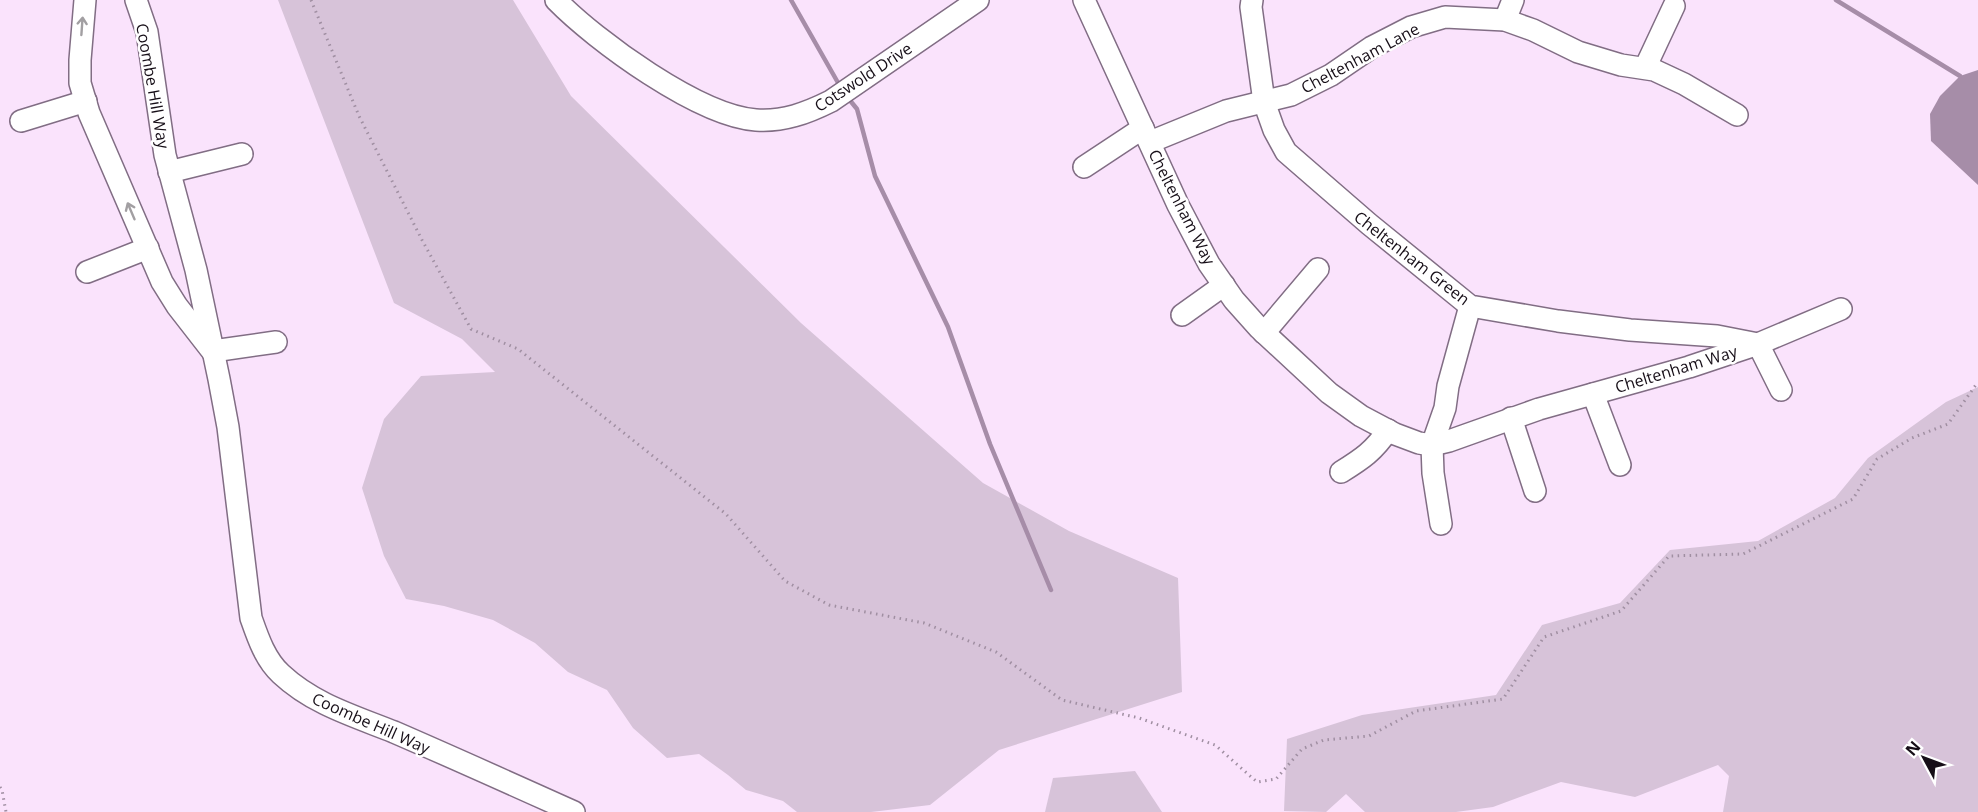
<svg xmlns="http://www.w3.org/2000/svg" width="1978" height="812" font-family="'Open Sans',sans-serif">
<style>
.green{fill:#d7c3d9}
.water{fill:#a68da8}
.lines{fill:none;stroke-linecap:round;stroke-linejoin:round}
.stream{stroke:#a68da8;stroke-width:4.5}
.minor-casing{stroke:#816d84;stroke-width:24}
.path{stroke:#a08fa2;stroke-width:3;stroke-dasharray:1.5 4.5;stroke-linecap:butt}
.minor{stroke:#fff;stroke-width:21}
.oneway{stroke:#a29fa2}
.labels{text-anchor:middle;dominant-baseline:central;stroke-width:5;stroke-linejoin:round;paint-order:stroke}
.street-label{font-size:16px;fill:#160e17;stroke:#fff}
</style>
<rect width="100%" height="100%" fill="#fae3fc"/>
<!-- green -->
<g class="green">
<path d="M 278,0 L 513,0 L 571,96 L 801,323 L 983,483 L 1069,531 L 1178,578 L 1182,692 L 999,750 L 930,805 L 871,812 L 797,812 L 783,801 L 746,790 L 728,775 L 699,754 L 667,758 L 633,728 L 607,690 L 568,672 L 535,643 L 493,620 L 444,606 L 406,599 L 384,556 L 362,488 L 384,419 L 421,376 L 495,372 L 462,339 L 394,303 Z"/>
<path d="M 1978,387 L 1978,812 L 1723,812 L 1729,776 L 1718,765 L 1635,797 L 1561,782 L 1493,807 L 1456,812 L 1365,812 L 1346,794 L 1326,812 L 1284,811 L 1287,739 L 1362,715 L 1496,695 L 1542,625 L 1620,603 L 1670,550 L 1758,541 L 1835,498 L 1868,458 L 1946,402 Z"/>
<path d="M 1135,771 L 1162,812 L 1045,812 L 1053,778 Z"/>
</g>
<!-- water -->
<path class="water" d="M 1978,70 L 1978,185 L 1931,141 L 1930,114 L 1940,96 L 1960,76 Z"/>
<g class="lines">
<!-- stream -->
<g class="stream">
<path d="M 791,0 L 841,88"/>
<path d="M 1836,0 L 1960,76"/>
<path d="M 848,98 L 857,109 L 875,176 L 948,327 L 990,444 L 1051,590"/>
</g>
<defs>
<g id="minor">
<path d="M 85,0 L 80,60 L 80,83 L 89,113 L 162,282 L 177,306 L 212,351"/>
<path d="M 136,0 L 147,32 L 165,155 L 196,270 L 219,379 L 228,427 L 251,618 C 258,638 265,659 281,674 C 313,704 354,716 394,732 C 454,758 514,785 574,812"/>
<path d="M 556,0 C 596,41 699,116 756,120 C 783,122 807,113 831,101 L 978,0"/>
<path d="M 1084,0 L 1178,205 L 1209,264 L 1234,300 L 1259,328 L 1329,393 L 1361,416 L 1395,434 L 1419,443 L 1432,445 L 1449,441 L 1539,409 L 1689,367 L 1758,344 L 1841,309"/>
<path d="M 1252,0 L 1251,7 L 1264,102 L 1274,130 L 1286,152 L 1369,224 L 1470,306 L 1558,321 L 1630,330 L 1717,336 L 1758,344 L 1781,390"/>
<path d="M 1505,20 L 1513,0"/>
<path d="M 1645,68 L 1674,6"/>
<path d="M 21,121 L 86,101"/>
<path d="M 1150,142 L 1226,111 L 1291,95 L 1331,75 L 1372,47 L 1411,27 L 1445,17 L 1505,20 L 1533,30 L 1578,52 L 1621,65 L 1654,70 L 1684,84 L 1737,115"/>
<path d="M 1084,167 L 1143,128"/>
<path d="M 169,172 L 242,154"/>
<path d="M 87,272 L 148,248"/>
<path d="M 1182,315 L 1224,285"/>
<path d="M 1264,333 L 1318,269"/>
<path d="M 213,351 L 276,342"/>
<path d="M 1593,394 L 1620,465"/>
<path d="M 1511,418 L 1535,491"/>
<path d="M 1341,472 C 1362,459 1374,451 1388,430"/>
<path d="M 1441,524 L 1433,473 L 1432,445 L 1445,408 L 1448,386 L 1470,306"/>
</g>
</defs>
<!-- minor casing -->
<use href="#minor" class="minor-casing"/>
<!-- path -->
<g class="path">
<path d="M 311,0 L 359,116 L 422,240 L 471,329 L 518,349 L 726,514 L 785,581 L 829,605 L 924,623 L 996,652 L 1062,700 L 1139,718 L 1215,745 L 1257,782 L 1276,779 L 1302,749 L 1324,740 L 1369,736 L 1416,711 L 1503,699 L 1544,637 L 1621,611 L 1669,556 L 1743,554 L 1853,499 L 1877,459 L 1912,438 L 1948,424 L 1978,382"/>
<path d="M 0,787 L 2,790 L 6,812"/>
</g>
<!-- minor -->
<use href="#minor" class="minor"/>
</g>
<!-- one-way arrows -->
<defs><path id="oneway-shaft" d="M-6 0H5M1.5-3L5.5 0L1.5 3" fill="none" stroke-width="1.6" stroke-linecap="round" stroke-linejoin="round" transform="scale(1.5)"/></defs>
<g class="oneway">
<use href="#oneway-shaft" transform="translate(82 26) rotate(-86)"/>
<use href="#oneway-shaft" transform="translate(131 211) rotate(-113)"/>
</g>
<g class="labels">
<!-- street labels -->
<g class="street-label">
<text transform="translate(1360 58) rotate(-28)">Cheltenham Lane</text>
<text transform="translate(863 77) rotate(-33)">Cotswold Drive</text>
<text transform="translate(153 86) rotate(80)">Coombe Hill Way</text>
<text transform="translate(1182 207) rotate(63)">Cheltenham Way</text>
<text transform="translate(1412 258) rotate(38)">Cheltenham Green</text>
<text transform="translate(1676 369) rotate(-17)">Cheltenham Way</text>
<text transform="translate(371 723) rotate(24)">Coombe Hill Way</text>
</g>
</g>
<!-- north arrow -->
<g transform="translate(1924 758) rotate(311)" stroke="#ffffff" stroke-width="4.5" paint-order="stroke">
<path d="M0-4.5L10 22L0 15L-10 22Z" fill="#160e17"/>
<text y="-9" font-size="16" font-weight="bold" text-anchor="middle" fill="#160e17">N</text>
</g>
</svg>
